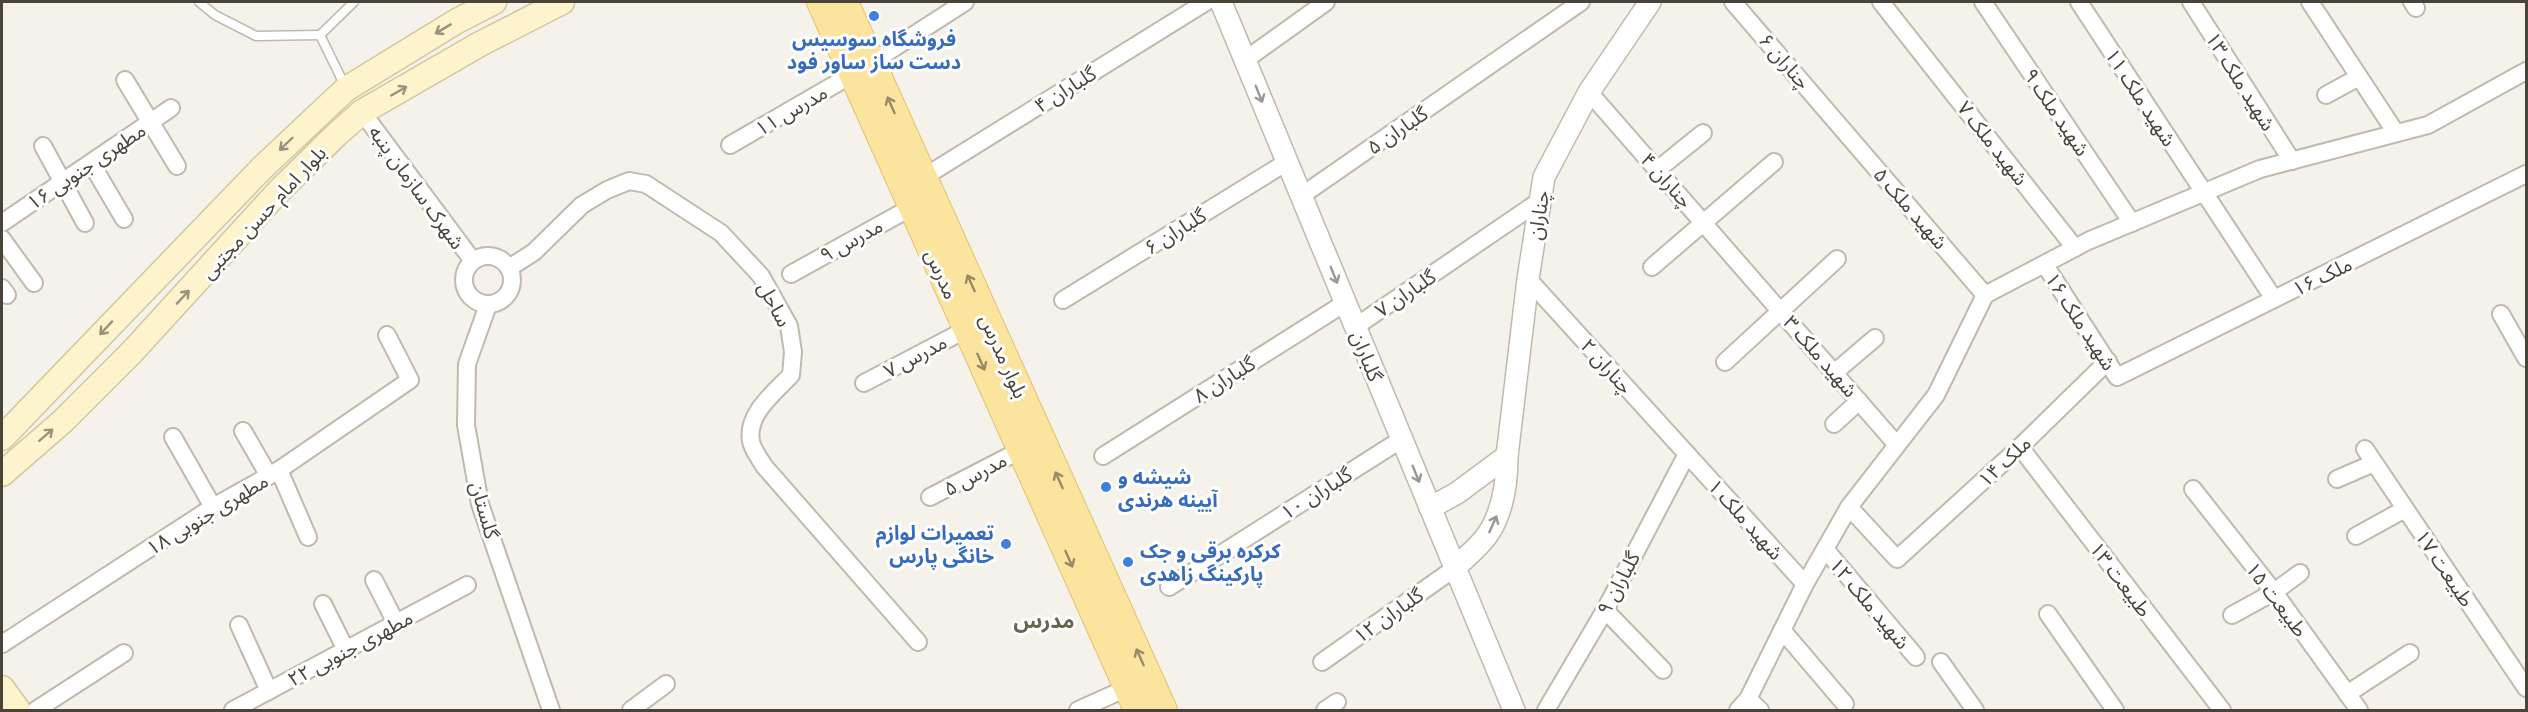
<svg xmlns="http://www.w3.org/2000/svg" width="2528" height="712" font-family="Ubuntu,'Noto Sans Arabic',sans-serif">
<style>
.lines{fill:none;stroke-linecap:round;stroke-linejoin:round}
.service-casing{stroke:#c0baad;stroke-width:11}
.minor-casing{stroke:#c0baad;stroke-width:20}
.tertiary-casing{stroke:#c0baad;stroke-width:24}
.secondary-casing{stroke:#d3c79c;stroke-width:27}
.primary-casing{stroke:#e0c36d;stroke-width:28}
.service{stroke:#fff;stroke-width:8}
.minor{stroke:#fff;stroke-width:16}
.tertiary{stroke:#fff;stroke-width:21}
.secondary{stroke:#fdf3cd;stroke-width:24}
.primary{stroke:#fbe49e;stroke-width:26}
.oneway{stroke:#9a927c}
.oneway2{stroke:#9b9892}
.oneway3{stroke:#998b66}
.shop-dot{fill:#3f7fe0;stroke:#fff;stroke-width:2}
.labels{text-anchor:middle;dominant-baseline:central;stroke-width:6;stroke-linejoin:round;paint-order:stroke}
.shop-label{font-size:20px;font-weight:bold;fill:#366cbe;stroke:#fff;text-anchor:start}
.street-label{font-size:20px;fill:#494339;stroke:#fff}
.neighbourhood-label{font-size:21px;font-weight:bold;fill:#6b6250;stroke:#fff}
</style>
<rect width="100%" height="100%" fill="#f5f2eb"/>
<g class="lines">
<defs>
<g id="service">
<path d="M 199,2 L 215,15 L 256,36 L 320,35"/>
<path d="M 346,88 L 320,35 L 354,2"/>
</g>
<g id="minor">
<path d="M 1733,2 L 1985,295"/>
<path d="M 1881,2 L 2075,248"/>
<path d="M 1983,2 L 2132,223"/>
<path d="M 2079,2 L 2274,299"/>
<path d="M 2191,2 L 2292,161"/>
<path d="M 2310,2 L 2396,133"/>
<path d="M 2412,2 L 2416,8"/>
<path d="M 1245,60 L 1326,2"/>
<path d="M 872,62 L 965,2"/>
<path d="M 125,80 L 177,166"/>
<path d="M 1589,92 L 1897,445"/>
<path d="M 2326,95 L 2359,77"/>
<path d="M 362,112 L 473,261"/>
<path d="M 730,145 L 853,74"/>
<path d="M 43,146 L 85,223"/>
<path d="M 91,163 L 124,219"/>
<path d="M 1657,170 L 1703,133"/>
<path d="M 924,177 L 1206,2"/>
<path d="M 1301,196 L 1581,2"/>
<path d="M 2,223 L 171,108"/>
<path d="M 2,239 L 34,283"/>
<circle cx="488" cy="280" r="24"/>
<path d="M 2045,265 L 2117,377 L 2526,174"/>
<path d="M 1652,267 L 1774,162"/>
<path d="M 509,268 L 534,252 L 582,205 L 607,190 L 629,181 L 646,184 L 721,233 L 761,276 L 789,326 L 793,352 L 791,375 C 775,392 746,414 751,441 C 752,449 760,459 764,466 L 918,642"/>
<path d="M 791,274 L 912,207"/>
<path d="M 1528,279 L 1805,584"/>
<path d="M 2,288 L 7,295"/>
<path d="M 1063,300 L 1287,162"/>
<path d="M 488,305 L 467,364 L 466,425 L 480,504 L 551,710"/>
<path d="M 2501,314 L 2526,358"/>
<path d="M 1355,327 L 1541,200"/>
<path d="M 1725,362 L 1837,259"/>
<path d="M 1834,373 L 1875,338"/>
<path d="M 864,383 L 967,329"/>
<path d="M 1834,424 L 1859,401"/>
<path d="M 243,431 L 269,476"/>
<path d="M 173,437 L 213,507"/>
<path d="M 2020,447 L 2222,710"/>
<path d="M 2365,449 L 2526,688"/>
<path d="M 1103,456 L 1345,303"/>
<path d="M 279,470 L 308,537"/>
<path d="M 2337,479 L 2374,463"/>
<path d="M 2193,489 L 2274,592 L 2359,710"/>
<path d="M 930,497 L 1021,450"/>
<path d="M 1849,507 L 1897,559 L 2020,447 L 2108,361"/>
<path d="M 2356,536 L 2405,509"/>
<path d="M 1825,549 L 1916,657"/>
<path d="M 374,580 L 396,623"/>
<path d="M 1169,587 L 1402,439"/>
<path d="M 323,604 L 346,650"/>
<path d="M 1605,610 L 1663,670"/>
<path d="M 2048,614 L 2115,710"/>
<path d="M 2232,615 L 2274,592 L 2300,573"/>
<path d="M 239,625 L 269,691"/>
<path d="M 1782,630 L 1845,704"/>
<path d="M 2,644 L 213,507 L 279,470 L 410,380 L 387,335"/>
<path d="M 1322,662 L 1455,568"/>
<path d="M 1941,662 L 1975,710"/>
<path d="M 2347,694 L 2410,653"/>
<path d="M 1748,699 L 1760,710"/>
<path d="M 36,710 L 124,653"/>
<path d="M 233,710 L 467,585"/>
<path d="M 631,710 L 666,684"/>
<path d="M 1078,710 L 1127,688"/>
<path d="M 1325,710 L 1337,702"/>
<path d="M 1546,710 L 1605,610 L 1687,454"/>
<path d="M 1738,710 L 1748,699 L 1805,584 L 1849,507 L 1936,395 L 1985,295 L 2088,241 L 2260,169 L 2428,125 L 2526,71"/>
</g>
<g id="tertiary">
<path d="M 1221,2 L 1514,710"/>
<path d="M 1430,508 L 1457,493 L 1507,456"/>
<path d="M 1455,568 C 1466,557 1480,546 1488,534 C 1503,512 1507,481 1507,456 L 1528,279 L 1544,177 L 1589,92 L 1650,2"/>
</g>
<g id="secondary">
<path d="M 2,438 L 261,169 L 346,89 L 457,21 L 494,2"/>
<path d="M 2,474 L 63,421 L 132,352 L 278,192 L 336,135 L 362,112 L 480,44 L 562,2"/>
<path d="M 2,688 L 18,710"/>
</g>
<g id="primary">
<path d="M 820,2 L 1137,710"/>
<path d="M 845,2 L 1164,710"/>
</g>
</defs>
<!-- service casing -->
<use href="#service" class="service-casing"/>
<!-- minor casing -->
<use href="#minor" class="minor-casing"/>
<!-- tertiary casing -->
<use href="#tertiary" class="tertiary-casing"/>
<!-- secondary casing -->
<use href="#secondary" class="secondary-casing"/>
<!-- primary casing -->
<use href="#primary" class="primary-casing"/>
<!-- service -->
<use href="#service" class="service"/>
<!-- minor -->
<use href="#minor" class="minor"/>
<!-- tertiary -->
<use href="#tertiary" class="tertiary"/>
<!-- secondary -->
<use href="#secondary" class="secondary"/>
<!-- primary -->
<use href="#primary" class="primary"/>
</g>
<!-- one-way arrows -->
<defs><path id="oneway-shaft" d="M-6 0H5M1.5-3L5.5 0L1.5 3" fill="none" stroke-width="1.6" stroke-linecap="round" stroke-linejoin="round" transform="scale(1.5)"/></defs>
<g class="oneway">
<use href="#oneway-shaft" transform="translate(443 29) rotate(149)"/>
<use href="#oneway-shaft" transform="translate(399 91) rotate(-30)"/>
<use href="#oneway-shaft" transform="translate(286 144) rotate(136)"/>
<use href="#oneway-shaft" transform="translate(183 297) rotate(-47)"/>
<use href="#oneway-shaft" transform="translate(106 328) rotate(133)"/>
<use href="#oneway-shaft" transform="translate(46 435) rotate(-41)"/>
</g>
<g class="oneway2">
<use href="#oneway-shaft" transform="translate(1259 94) rotate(68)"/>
<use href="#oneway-shaft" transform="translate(1334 275) rotate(68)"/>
<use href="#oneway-shaft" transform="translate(1416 474) rotate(68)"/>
<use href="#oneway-shaft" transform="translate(1493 524) rotate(-66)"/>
</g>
<g class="oneway3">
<use href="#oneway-shaft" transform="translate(891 105) rotate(-114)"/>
<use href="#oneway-shaft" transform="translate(971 283) rotate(-114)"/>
<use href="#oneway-shaft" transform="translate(981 362) rotate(66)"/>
<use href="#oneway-shaft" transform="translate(1059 480) rotate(-114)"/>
<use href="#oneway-shaft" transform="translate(1069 559) rotate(66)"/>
<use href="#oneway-shaft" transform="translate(1140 657) rotate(-114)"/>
</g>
<!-- markers -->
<g class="shop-dot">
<circle cx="874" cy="16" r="6"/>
<circle cx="1106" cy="487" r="6"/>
<circle cx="1006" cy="544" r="6"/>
<circle cx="1128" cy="562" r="6"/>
</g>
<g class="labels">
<!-- shop labels -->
<g class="shop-label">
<text x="874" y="38" text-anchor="middle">فروشگاه سوسیس<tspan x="874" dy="23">دست ساز ساور فود</tspan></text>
<text x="1118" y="476">شیشه و<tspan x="1118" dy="23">آیینه هرندی</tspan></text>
<text x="994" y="532" text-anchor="end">تعمیرات لوازم<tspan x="994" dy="23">خانگی پارس</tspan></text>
<text x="1140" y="550">کرکره برقی و جک<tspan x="1140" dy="23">پارکینگ زاهدی</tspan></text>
</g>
<!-- street labels -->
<g class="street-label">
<text transform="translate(1785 61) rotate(49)">چناران ۶</text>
<text transform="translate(2241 81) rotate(58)">شهید ملک ۱۳</text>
<text transform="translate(1065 89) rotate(-32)">گلباران ۴</text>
<text transform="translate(2141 97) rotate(57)">شهید ملک ۱۱</text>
<text transform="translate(791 110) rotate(-30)">مدرس ۱۱</text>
<text transform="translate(2057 112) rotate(56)">شهید ملک ۹</text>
<text transform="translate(1397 130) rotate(-34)">گلباران ۵</text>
<text transform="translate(1993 143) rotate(52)">شهید ملک ۷</text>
<text transform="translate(86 166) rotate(-34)">۱۶ مطهری جنوبی</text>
<text transform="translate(1667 180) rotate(48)">۴ چناران</text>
<text transform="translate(417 187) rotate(54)">شهرک سازمان پنبه</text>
<text transform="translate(1911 208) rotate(49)">شهید ملک ۵</text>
<text transform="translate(263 212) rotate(-47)">بلوار امام حسن مجتبی</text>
<text transform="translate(1538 215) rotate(-81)">چناران</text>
<text transform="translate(1175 231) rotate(-32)">گلباران ۶</text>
<text transform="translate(851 240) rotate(-29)">مدرس ۹</text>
<text transform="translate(942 274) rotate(66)">مدرس</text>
<text transform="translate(2322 276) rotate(-26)">ملک ۱۶</text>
<text transform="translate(1405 293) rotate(-34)">۷ گلباران</text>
<text transform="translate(775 304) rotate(62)">ساحل</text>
<text transform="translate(2081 321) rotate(57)">شهید ملک ۱۶</text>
<text transform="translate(915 356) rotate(-28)">مدرس ۷</text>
<text transform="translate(1004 356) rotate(66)">بلوار مدرس</text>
<text transform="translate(1367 356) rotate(68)">گلباران</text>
<text transform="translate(1821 356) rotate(49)">۳ شهید ملک</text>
<text transform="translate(1607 366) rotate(48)">۲ چناران</text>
<text transform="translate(1224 379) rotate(-32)">گلباران ۸</text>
<text transform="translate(2004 461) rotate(-43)">ملک ۱۴</text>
<text transform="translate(975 474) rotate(-28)">مدرس ۵</text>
<text transform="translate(1316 493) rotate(-32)">گلباران ۱۰</text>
<text transform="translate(485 510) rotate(74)">گلستان</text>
<text transform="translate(207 514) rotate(-31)">۱۸ مطهری جنوبی</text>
<text transform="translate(1746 519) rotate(48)">۱ شهید ملک</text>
<text transform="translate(2445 568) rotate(56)">طبیعت ۱۷</text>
<text transform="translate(2121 579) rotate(53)">طبیعت ۱۳</text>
<text transform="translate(1618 583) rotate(-62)">۹ گلباران</text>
<text transform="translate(2277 599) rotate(53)">طبیعت ۱۵</text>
<text transform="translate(1870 603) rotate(50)">۱۲ شهید ملک</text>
<text transform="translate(1388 615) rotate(-35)">گلباران ۱۲</text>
<text transform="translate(350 648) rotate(-28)">مطهری جنوبی ۲۲</text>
</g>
<!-- neighbourhood labels -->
<g class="neighbourhood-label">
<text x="1044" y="620">مدرس</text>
</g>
</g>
<!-- border -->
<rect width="2528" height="712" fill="none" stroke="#494339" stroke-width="6"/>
</svg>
